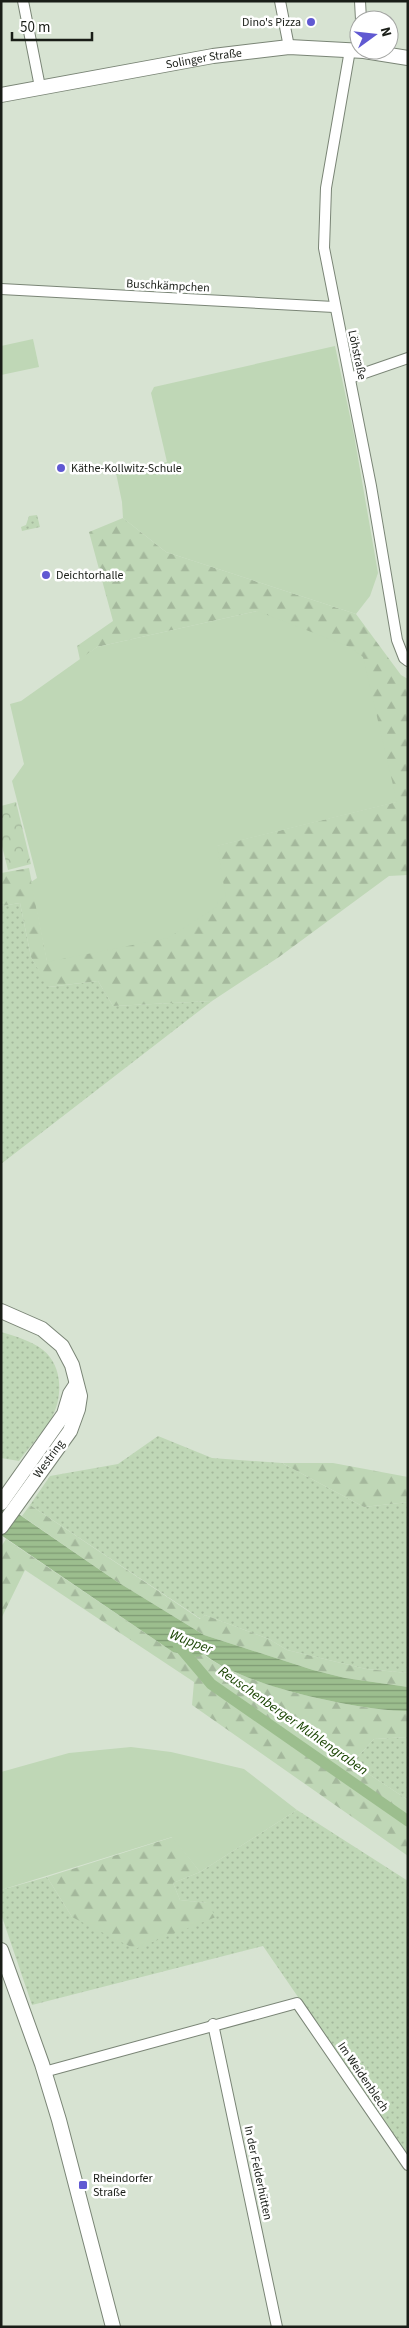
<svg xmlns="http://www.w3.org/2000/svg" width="409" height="2328" font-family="'Source Sans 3',sans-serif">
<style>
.grass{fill:url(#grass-dots)}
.forest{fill:url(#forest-firs)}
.park{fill:url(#park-crowns)}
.garden{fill:#bfd7b6}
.water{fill:url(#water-rules)}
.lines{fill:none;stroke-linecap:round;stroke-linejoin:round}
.canal{stroke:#9cbe8e;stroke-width:11}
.street-casing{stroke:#7a8576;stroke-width:12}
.secondary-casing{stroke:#7a8576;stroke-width:16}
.street{stroke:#fff;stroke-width:10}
.secondary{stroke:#fff;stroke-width:14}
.poi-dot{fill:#6059d2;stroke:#fff;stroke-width:2}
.labels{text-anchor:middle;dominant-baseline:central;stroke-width:5;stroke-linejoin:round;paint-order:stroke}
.poi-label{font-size:12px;fill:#191d17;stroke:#fff;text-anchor:start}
.street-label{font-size:12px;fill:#191d17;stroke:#fff}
.water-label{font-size:14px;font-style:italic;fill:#184300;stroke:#fff}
</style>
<defs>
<pattern id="grass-dots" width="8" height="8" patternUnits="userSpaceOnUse" patternTransform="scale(1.25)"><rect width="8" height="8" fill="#bfd7b6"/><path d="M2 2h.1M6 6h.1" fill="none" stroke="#a4b89c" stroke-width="1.8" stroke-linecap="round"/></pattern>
<pattern id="forest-firs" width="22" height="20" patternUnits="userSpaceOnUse" patternTransform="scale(1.25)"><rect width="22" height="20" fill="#bfd7b6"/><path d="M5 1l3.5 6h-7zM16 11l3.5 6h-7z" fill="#a4b89c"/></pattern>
<pattern id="park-crowns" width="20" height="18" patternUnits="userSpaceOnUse" patternTransform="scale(1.25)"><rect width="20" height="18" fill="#bfd7b6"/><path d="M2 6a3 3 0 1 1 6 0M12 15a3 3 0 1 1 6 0" fill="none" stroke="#a4b89c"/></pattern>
<pattern id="water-rules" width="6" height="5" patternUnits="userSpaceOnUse" patternTransform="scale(1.25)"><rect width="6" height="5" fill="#9cbe8e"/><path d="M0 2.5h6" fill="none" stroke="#7e9a73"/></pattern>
</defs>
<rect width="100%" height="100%" fill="#d7e3d2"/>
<!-- grass -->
<g class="grass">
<path d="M 37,515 L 40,527 L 22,531 L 21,527 L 26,525 L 29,516 Z"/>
<path d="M 20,903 L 31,957 L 49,987 L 98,981 L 113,1006 L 212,1001 L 1,1164 L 1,906 Z"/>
<path d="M 1,1332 C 15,1336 32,1341 43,1350 C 64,1367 63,1400 50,1421 C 41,1435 29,1447 19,1461 L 1,1458 Z"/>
<path d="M 158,1436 L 212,1458 L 282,1463 L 364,1507 L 408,1502 L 408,1673 L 366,1669 L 287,1650 L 269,1639 L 205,1615 L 201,1619 L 30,1505 L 50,1476 L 118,1464 Z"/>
<path d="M 408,1737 L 408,1800 L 352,1763 L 374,1739 Z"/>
<path d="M 297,1810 L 408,1881 L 408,2157 L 263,1946 L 32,2005 L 1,1914 L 1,1890 L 47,1877 L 72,1917 L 207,1903 L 180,1900 L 173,1883 L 200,1872 Z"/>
</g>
<!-- forest -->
<g class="forest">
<path d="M 123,518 L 166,552 L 356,614 L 401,675 L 408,679 L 408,875 L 389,876 L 279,957 L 212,1001 L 113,1006 L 98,981 L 48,987 L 31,957 L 20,903 L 1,906 L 1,873 L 29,868 L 47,961 L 217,900 L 216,846 L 396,802 L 257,611 L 97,647 L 80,660 L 77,646 L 113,621 L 89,532 Z"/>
<path d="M 282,1463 L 333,1463 L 408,1477 L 408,1502 L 364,1507 Z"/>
<path d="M 30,1505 L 200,1619 L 205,1615 L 269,1639 L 287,1650 L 366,1669 L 408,1673 L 408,1687 L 345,1678 L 313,1670 L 204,1635 L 116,1581 L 22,1516 Z"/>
<path d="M 6,1539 L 173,1652 L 203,1654 C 241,1685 358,1711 408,1711 L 408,1737 L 374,1739 L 352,1763 L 408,1800 L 408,1856 L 192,1705 L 194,1682 L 25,1570 L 1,1619 L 1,1547 Z"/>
<path d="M 173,1837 L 200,1872 L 173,1883 L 180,1900 L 207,1903 L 216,1917 L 135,1949 L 72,1917 L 47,1877 Z"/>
</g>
<!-- park -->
<path class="park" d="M 16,802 L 31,864 L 8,870 L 1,842 L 1,806 Z"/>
<!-- garden -->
<g class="garden">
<path d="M 33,339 L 39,367 L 1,375 L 1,346 Z"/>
<path d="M 335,346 L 354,435 L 378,573 L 370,596 L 356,614 L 166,552 L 123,518 L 122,502 L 116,473 L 167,462 L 151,393 L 154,387 Z"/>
<path d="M 257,611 L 350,647 L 363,657 L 397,802 L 217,846 L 226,898 L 217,900 L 218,906 L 168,938 L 47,962 L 31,882 L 37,878 L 12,781 L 24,764 L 10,704 L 21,701 L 97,647 Z"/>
<path d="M 131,1747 L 171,1752 L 244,1769 L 297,1810 L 200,1872 L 172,1837 L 1,1890 L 1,1772 L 69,1753 Z"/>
</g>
<!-- water -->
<path class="water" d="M 1,1502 L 116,1581 L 204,1635 L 313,1670 L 345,1678 L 408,1687 L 408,1711 C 359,1711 240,1685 204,1654 L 197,1657 L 173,1652 L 1,1535 Z"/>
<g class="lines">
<!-- canal -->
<path class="canal" d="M 178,1645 L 211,1684 L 408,1821"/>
<defs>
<g id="street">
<path d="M 23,1 L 40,87"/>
<path d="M 280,1 L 289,47"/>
<path d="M 360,1 L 361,20"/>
<path d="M 350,50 L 326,188 L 324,248 L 371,486 L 397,640 L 404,658 L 408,661"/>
<path d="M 1,289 L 334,307"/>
<path d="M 350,378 L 408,358"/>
<path d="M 213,2024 L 277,2327"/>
<path d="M 44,2072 L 297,2003 L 408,2165"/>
</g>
<g id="secondary">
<path id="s1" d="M 1,95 L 213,56 L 289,47 L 364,51 L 408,58"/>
<path d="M 1,1311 L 42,1329 L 62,1346 L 72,1365 L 80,1396 L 78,1409 L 70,1431 L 1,1527"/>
<path d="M 1,1503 L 64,1414 L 70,1394 L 76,1385"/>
<path d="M 1,1950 L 42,2064 L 59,2120 L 113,2327"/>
</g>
</defs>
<!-- street casing -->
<use href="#street" class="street-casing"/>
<!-- secondary casing -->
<use href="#secondary" class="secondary-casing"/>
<!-- street -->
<use href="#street" class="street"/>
<!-- secondary -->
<use href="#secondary" class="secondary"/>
</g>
<!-- markers -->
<g class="poi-dot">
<circle cx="311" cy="22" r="5"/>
<circle cx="61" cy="468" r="5"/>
<circle cx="46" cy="575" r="5"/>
<rect x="78" y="2180" width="10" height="10" rx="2.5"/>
</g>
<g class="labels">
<!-- poi labels -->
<g class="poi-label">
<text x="301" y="22" text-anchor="end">Dino's Pizza</text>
<text x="71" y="468">Käthe-Kollwitz-Schule</text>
<text x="56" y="575">Deichtorhalle</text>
<text x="93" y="2178">Rheindorfer<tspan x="93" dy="14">Straße</tspan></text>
</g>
<!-- street labels -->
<g class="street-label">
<text stroke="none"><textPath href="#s1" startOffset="206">Solinger Straße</textPath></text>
<text transform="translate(168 286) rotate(3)">Buschkämpchen</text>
<text transform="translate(357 355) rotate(78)">Löhstraße</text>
<text transform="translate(49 1459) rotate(-54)">Westring</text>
<text transform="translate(363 2077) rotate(56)">Im Weidenblech</text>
<text transform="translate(258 2173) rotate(78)">In der Felderhütten</text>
</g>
<!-- water labels -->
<g class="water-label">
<text transform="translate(191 1642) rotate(21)">Wupper</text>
<text transform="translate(293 1721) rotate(35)">Reuschenberger Mühlengraben</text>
</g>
</g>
<!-- border -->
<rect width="409" height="2328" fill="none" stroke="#191d17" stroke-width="5"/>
<!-- north arrow -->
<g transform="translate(374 35) rotate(75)"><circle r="24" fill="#ffffff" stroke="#a3a5a2"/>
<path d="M0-4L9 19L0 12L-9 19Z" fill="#6059d2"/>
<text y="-8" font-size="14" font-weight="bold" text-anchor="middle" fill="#191d17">N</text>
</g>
<!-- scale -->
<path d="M12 32v8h80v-8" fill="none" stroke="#191d17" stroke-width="2.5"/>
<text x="20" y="32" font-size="15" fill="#191d17" stroke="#ffffff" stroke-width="4" paint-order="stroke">50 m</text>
</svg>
